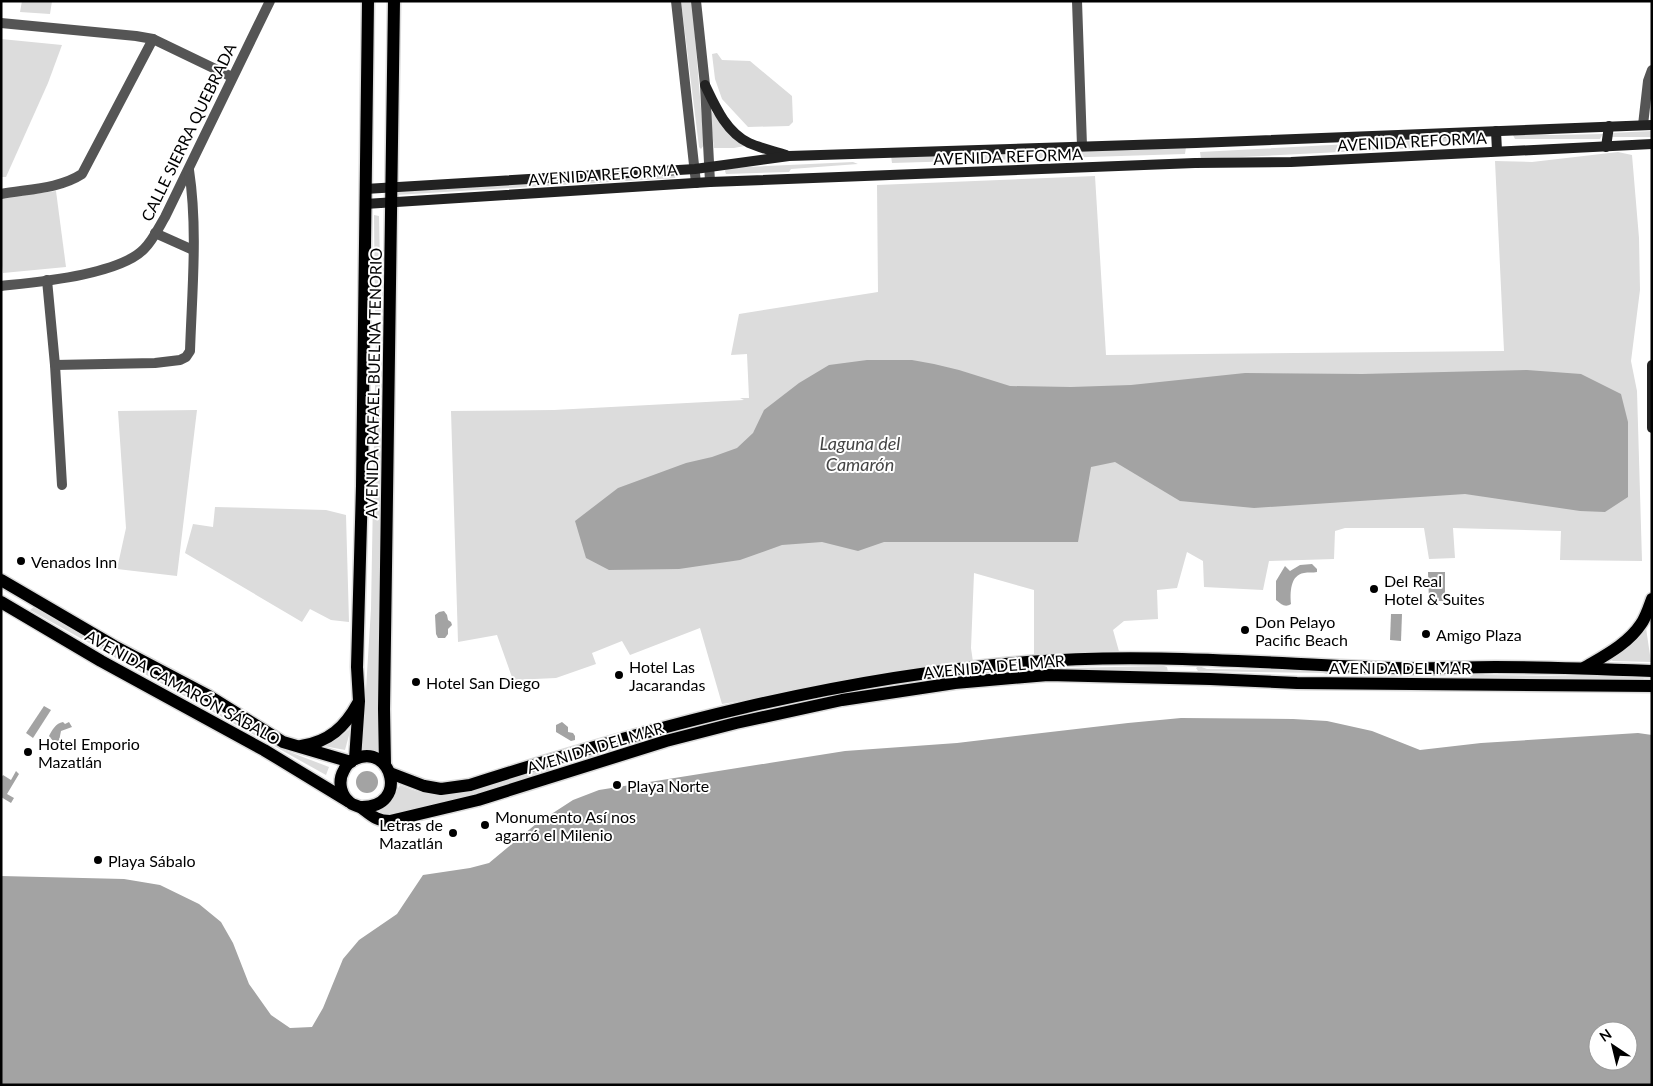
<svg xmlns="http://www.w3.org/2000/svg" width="1653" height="1086" font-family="Lato,sans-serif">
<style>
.green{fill:#dcdcdc}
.water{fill:#a3a3a3;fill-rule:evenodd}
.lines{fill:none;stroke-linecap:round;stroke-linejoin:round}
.primary-casing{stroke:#dbdbdb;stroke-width:15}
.street{stroke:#555;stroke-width:10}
.secondary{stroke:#222;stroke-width:10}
.primary{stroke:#000;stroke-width:12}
.poi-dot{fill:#000;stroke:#fff;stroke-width:2}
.labels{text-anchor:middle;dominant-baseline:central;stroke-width:4;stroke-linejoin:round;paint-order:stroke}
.street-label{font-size:16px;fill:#000;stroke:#fff}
.poi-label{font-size:16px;fill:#000;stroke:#fff;text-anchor:start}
.water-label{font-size:18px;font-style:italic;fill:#444;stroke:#fff}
</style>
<rect width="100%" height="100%" fill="#fff"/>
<!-- green -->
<g class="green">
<path d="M 22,1 L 52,1 L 50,14 L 20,12 Z"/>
<path d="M 681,1 L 692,1 L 704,145 L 701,149 L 699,147 Z"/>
<path d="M 1,39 L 62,45 L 48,83 L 6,177 L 1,177 Z"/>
<path d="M 717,53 L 722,60 L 750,61 L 792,96 L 793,122 L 789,126 L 748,127 L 722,99 L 715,79 L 712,54 Z"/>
<path d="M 709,109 L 733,134 L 750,145 L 734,148 L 714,148 Z"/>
<path d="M 1652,131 L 1652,137 L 1612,137 L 1611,133 Z"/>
<path d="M 1516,133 L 1555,135 L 1603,134 L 1600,139 L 1515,139 L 1513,135 Z"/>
<path d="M 1480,137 L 1481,139 L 1428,143 L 1420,148 L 1201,159 L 1200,152 Z"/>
<path d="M 1186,147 L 1185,154 L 892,163 L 891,156 Z"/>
<path d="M 1618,152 L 1632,155 L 1639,238 L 1640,290 L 1631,361 L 1637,391 L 1642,561 L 1560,560 L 1561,531 L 1453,528 L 1455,558 L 1429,559 L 1424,528 L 1345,528 L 1335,531 L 1334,559 L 1269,561 L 1263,590 L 1204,587 L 1203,561 L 1187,552 L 1177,588 L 1157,590 L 1158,619 L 1124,621 L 1113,630 L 1120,655 L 1034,657 L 1034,590 L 974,573 L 971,648 L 973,662 L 722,704 L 700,628 L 630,655 L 622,641 L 592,653 L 596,664 L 556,678 L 513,680 L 497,635 L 458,642 L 451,411 L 554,410 L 744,400 L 740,398 L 749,398 L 747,354 L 731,355 L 739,314 L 878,292 L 877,185 L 1095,176 L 1106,355 L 1504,351 L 1495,161 L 1532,162 Z"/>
<path d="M 853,162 L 858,164 L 791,169 L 789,172 L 726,174 L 725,171 L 726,168 Z"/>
<path d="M 674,174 L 676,176 L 675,178 L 396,195 L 396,191 Z"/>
<path d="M 56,191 L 66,267 L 3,273 L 1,258 L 1,198 Z"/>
<path d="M 374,215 L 379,216 L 381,316 L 375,315 Z"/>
<path d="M 376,330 L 380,330 L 380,578 L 377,707 L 379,756 L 358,755 L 365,705 L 371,609 Z"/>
<path d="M 197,410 L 177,576 L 117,569 L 126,528 L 118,411 Z"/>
<path d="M 215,507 L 326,510 L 346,515 L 349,622 L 331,620 L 310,609 L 302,622 L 185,553 L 193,524 L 213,527 Z"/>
<path d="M 34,607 L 282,749 L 329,767 L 326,775 L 30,610 Z"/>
<path d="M 1642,627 L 1646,628 L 1651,662 L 1613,661 L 1609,659 Z"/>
<path d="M 1164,666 L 1167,667 L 1168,672 L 1161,674 L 1153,671 L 925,682 L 932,678 L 1020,669 Z"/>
<path d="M 1199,666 L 1207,669 L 1439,672 L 1441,675 L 1436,676 L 1331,673 L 1330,675 L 1323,673 L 1198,671 L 1196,668 Z"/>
<path d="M 1475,671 L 1485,675 L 1551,676 L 1644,674 L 1644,678 L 1643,679 L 1547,680 L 1542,678 L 1483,678 L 1479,680 L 1472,678 L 1470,676 L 1471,673 Z"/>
<path d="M 898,686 L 592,759 L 581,756 L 739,714 Z"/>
<path d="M 351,728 L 345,750 L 324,746 L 339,738 Z"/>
<path d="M 554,764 L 561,767 L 491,792 L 391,816 L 376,815 L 391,800 L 400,785 L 416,791 L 432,794 Z"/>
</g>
<!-- water -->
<g class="water">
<path d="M 867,360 L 912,360 L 934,364 L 959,370 L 1010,386 L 1071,387 L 1131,385 L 1245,373 L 1362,374 L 1527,370 L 1581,374 L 1621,394 L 1628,422 L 1628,497 L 1605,512 L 1580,511 L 1465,494 L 1254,508 L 1180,501 L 1115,462 L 1091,467 L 1078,542 L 884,542 L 858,551 L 822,542 L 782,545 L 740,560 L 679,569 L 609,570 L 586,558 L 575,521 L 618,488 L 686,463 L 712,457 L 737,448 L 753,433 L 764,410 L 799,383 L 829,365 Z"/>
<path d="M 1312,564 L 1317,569 L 1317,572 C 1313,573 1308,572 1304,573 C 1290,575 1290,593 1291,604 C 1285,608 1281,604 1276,600 L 1276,581 L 1285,566 L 1290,571 L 1300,565 Z"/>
<path d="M 1428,572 L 1445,572 L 1445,601 L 1429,601 Z"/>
<path d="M 444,611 L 447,615 L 448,620 L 451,622 L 452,625 L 448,629 L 448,634 L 445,638 L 438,638 L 436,634 L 435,615 L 439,612 Z"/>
<path d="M 1391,614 L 1402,614 L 1401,641 L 1390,640 Z"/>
<path d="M 44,706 L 51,710 L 33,738 L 26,733 Z"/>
<path d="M 1181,718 L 1293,719 L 1327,721 L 1372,731 L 1420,750 L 1481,743 L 1638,733 L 1652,735 L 1652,1085 L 1,1085 L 1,876 L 124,879 L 160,885 L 199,904 L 221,922 L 233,943 L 249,984 L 271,1015 L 290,1028 L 312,1027 L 323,1008 L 343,959 L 359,940 L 397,914 L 423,875 L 470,868 L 489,863 L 536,824 L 573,800 L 599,790 L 845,751 L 957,743 L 1128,723 ZM 1598,1031 L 1628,1031 L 1628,1061 L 1598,1061 Z"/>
<path d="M 63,722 L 65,724 L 69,722 L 72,727 L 61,731 L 59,741 L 54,742 L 49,736 C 52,730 56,723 63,722 Z"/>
<path d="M 562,722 L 568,727 L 568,732 L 573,733 L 575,736 L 575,740 L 571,741 L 556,732 L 556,725 Z"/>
<circle cx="367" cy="782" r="11"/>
<path d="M 16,771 L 19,774 L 7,794 L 14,798 L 11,803 L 1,797 L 1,778 L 3,775 L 11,780 Z"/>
</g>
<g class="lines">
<defs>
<g id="primary">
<path d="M 1,580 L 114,646 L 209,696 L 283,742 L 351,762"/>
<path d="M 1,602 L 101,661 L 264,750 L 348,801"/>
<path d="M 1584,668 C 1604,656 1628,644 1641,624 C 1646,617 1649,607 1652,599"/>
<path d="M 301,746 C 329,742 345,727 358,703"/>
<path d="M 355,759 L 359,701 L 357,667 L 362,486 L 368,1"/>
<path d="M 385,765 L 384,709 L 394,1"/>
<path d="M 390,773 L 424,786 L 441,789 L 470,785 C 651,727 836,677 1027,662 C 1148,652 1271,664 1393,668 C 1427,669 1461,667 1495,667 C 1548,667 1600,669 1652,671"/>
<path d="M 361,807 C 410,808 392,742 355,759 C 350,761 346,766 344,770 C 337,782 341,797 352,804 C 356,806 360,806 363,809 C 372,816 377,821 390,821 L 478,800 L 666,741 L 736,723 L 842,700 L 955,683 L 1048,675 L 1210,679 L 1297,683 L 1652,686"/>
</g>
</defs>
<!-- primary casing -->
<use href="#primary" class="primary-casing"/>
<!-- street -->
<g class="street">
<path d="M 676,1 L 696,183"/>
<path d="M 696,1 L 705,85 L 710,182"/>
<path d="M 1077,1 L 1082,146"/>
<path d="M 1,23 L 136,36 L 153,39 L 232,77"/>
<path d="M 1643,125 L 1648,81 L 1652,70"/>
<path d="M 1,194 C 28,189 59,189 82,174 L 153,39"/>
<path d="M 155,233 L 193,250"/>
<path d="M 47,280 L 55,365 L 62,485"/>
<path d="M 1,286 C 37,282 119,275 144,249 C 153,240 159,227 165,217 L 270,1"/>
<path d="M 55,365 L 155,363 L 180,360 L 186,357 L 190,351 C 192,291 198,229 189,170"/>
</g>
<!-- secondary -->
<g class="secondary">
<path d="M 705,85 C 715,106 726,132 749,143 C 760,148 774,151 786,155"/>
<path d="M 1496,131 L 1497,151"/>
<path d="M 1606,147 L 1609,126"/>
<path d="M 365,189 L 695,169 L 789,156 L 1196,143 L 1652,125"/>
<path d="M 365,204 L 710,182 L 1195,163 L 1291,162 L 1652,144"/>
<path d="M 1652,365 L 1652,428"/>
</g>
<!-- primary -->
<use href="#primary" class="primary"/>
</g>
<!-- markers -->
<g class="poi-dot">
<circle cx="21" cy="561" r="5"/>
<circle cx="1374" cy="589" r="5"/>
<circle cx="1245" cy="630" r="5"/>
<circle cx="1426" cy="634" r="5"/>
<circle cx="619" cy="675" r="5"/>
<circle cx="416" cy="682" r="5"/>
<circle cx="28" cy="752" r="5"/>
<circle cx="617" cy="785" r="5"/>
<circle cx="485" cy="825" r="5"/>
<circle cx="453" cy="833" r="5"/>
<circle cx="98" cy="860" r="5"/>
</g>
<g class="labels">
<!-- street labels -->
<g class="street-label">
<text transform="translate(188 132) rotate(-64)">CALLE SIERRA QUEBRADA</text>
<text transform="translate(1412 141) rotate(-3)">AVENIDA REFORMA</text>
<text transform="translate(1008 156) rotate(-2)">AVENIDA REFORMA</text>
<text transform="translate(603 174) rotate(-4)">AVENIDA REFORMA</text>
<text transform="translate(373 383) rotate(-89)">AVENIDA RAFAEL BUELNA TENORIO</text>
<text transform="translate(994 666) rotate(-5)">AVENIDA DEL MAR</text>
<text x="1400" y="667">AVENIDA DEL MAR</text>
<text transform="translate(183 687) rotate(29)">AVENIDA CAMARÓN SÁBALO</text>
<text transform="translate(595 747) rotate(-17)">AVENIDA DEL MAR</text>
</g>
<!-- poi labels -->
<g class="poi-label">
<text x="31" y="561">Venados Inn</text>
<text x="1384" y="580">Del Real<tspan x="1384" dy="18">Hotel &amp; Suites</tspan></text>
<text x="1255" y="621">Don Pelayo<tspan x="1255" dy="18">Pacific Beach</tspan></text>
<text x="1436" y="634">Amigo Plaza</text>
<text x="629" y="666">Hotel Las<tspan x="629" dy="18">Jacarandas</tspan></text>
<text x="426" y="682">Hotel San Diego</text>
<text x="38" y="743">Hotel Emporio<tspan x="38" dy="18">Mazatlán</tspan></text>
<text x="627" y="785">Playa Norte</text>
<text x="495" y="816">Monumento Así nos<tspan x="495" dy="18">agarró el Milenio</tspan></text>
<text x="443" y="824" text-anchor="end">Letras de<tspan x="443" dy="18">Mazatlán</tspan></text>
<text x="108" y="860">Playa Sábalo</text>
</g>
<!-- water labels -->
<g class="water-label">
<text x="860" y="443">Laguna del<tspan x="860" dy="21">Camarón</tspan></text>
</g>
</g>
<!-- border -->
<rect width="1653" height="1086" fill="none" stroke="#000000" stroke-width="5"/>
<!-- north arrow -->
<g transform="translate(1613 1046) rotate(325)"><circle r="24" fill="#ffffff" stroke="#999999"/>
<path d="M0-4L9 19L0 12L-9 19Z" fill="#000000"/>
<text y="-8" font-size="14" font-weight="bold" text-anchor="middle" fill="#000000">N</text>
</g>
</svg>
